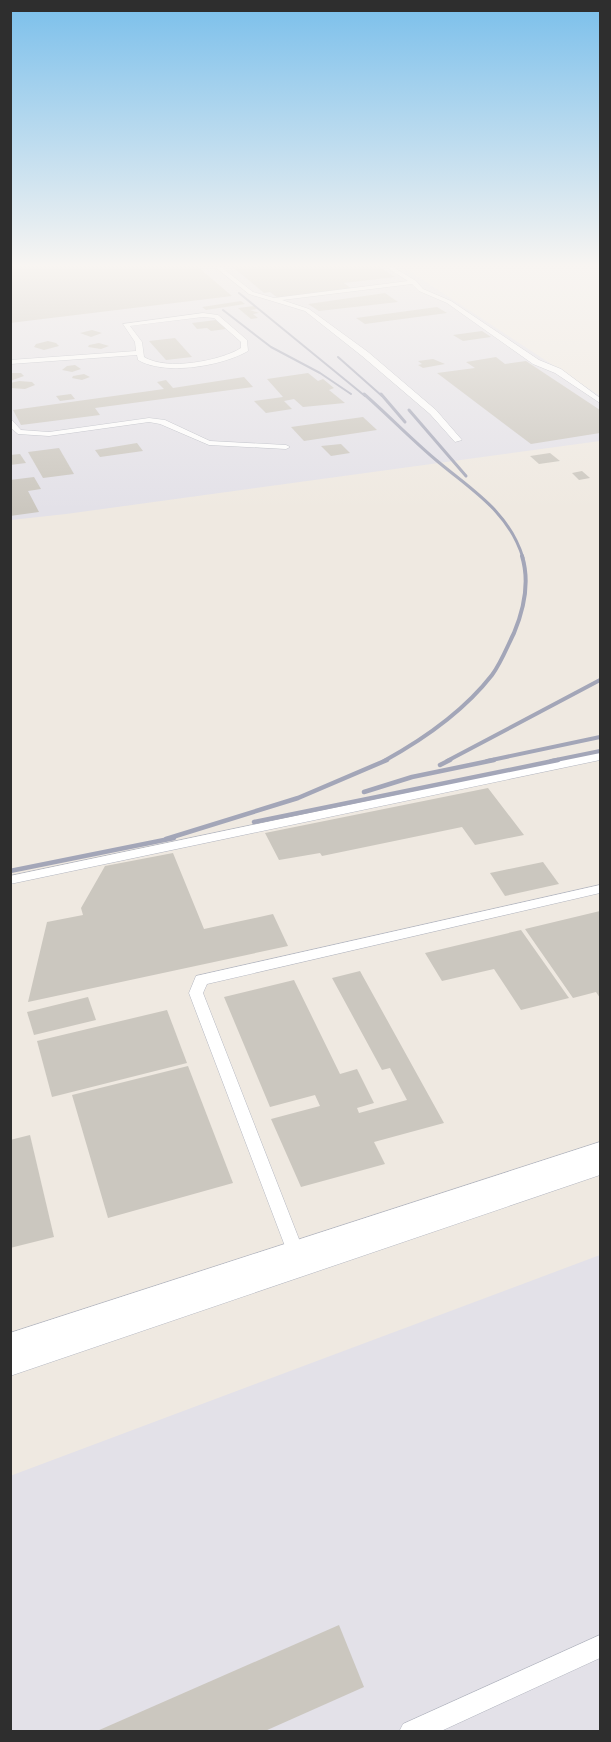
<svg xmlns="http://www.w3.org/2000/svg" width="611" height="1742" font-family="Arial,sans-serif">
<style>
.industrial{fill:#e3e1e8}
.building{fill:#cbc7bf}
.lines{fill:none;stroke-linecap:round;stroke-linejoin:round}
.lane-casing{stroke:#b4b7c1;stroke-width:1}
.secondary-casing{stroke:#b4b7c1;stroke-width:1}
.lane{fill:#fff;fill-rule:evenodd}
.secondary{fill:#fff;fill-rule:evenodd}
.rail-far3{stroke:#a3a6b8;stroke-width:2}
.rail-far2{stroke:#a3a6b8;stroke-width:3}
.rail-far1{stroke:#a3a6b8;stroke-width:4}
.rail{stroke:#a3a6b8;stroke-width:4.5}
</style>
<rect width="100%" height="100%" fill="#efe9e1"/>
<!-- industrial -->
<g class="industrial">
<path d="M 11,267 L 403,267 L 600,396 L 600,441 L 66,514 L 11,520 Z"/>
<path d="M 600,1255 L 600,1731 L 11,1731 L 10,1476 Z"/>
</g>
<!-- building -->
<g class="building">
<path d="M 10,267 L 198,267 L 232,296 L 10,323 Z"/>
<path d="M 233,267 L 379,267 L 395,277 L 344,283 L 352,289 L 278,298 L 270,292 L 264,293 Z"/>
<path d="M 385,293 L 398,302 L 319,311 L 308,304 Z"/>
<path d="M 241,301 L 245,304 L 206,310 L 202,307 Z"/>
<path d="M 254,306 L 257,309 L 250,310 L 259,313 L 253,314 L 258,318 L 251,319 L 238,308 Z"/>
<path d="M 437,307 L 447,313 L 365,324 L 356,318 Z"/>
<path d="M 216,320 L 226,329 L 211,331 L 207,328 L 197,329 L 192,323 Z"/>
<path d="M 92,330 L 102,333 L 91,337 L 80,333 Z"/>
<path d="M 482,331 L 491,337 L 463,341 L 453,335 Z"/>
<path d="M 175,338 L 192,357 L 166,360 L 149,341 Z"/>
<path d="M 48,341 L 56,343 L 59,346 L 44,350 L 34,347 L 36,344 Z"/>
<path d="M 99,343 L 109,346 L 101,349 L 88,347 L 89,345 Z"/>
<path d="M 496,357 L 505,364 L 526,361 L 600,410 L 600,433 L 531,444 L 437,373 L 475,368 L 466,362 Z"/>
<path d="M 433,359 L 445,364 L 423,368 L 418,365 L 422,364 L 418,361 Z"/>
<path d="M 75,365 L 81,369 L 72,372 L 62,370 L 67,366 Z"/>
<path d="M 10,373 L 21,373 L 24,376 L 10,381 Z"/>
<path d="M 308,373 L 318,381 L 323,379 L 334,388 L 329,390 L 345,403 L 303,407 L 294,399 L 284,401 L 292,409 L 266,413 L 254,401 L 283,397 L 267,379 Z"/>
<path d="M 84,374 L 90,377 L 82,380 L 72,378 L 73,376 Z"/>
<path d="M 244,377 L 253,387 L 95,408 L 100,415 L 21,425 L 13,410 L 164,389 L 157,382 L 166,380 L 173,388 Z"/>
<path d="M 19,381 L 32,382 L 35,385 L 25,389 L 10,388 L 10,383 Z"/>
<path d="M 71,394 L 75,399 L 60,401 L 56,396 Z"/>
<path d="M 363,417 L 377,430 L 304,441 L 291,427 Z"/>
<path d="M 137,443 L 143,451 L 100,457 L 95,450 Z"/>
<path d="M 341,444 L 350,453 L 331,456 L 321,446 Z"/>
<path d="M 59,448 L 74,474 L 43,478 L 28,452 Z"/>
<path d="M 550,453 L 560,461 L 539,464 L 530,456 Z"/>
<path d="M 20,454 L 26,463 L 10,465 L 10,455 Z"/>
<path d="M 582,471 L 590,478 L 579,480 L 572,473 Z"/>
<path d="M 34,477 L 41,489 L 28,491 L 39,512 L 10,516 L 10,480 Z"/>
<path d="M 488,788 L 524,835 L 475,845 L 462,827 L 322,856 L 320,853 L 279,860 L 265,833 Z"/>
<path d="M 173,853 L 204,929 L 273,914 L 288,946 L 28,1002 L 47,922 L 83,915 L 81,908 L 105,866 Z"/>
<path d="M 543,862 L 559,884 L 505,896 L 490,873 Z"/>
<path d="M 600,911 L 600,998 L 596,992 L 573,998 L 525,929 Z"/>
<path d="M 521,930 L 569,998 L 521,1010 L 494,969 L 442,981 L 425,953 Z"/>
<path d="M 360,971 L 444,1123 L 374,1142 L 385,1164 L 301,1187 L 271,1119 L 320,1106 L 315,1095 L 270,1107 L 224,997 L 294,980 L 340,1074 L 357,1069 L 374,1103 L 357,1108 L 359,1113 L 407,1100 L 390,1068 L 382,1070 L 332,978 Z"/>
<path d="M 88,997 L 96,1020 L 34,1035 L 27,1012 Z"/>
<path d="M 167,1010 L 187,1063 L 52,1097 L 37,1041 Z"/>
<path d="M 188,1066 L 233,1183 L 108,1218 L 72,1095 Z"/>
<path d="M 30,1135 L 54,1237 L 10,1248 L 10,1140 Z"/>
<path d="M 339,1625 L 364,1687 L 265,1731 L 97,1731 Z"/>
</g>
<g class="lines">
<defs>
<g id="lane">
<path d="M 215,267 L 221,267 L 253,292 L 274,298 L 408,281 L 386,267 L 393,267 L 416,281 L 423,289 L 451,301 L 539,360 L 561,369 L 600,398 L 600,403 L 555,373 L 533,364 L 447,303 L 419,291 L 412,284 L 282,300 L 309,309 L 368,352 L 436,410 L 462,440 L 455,442 L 430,414 L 362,356 L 305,311 L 249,294 Z"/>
<path d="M 203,313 L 218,315 L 247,340 L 248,351 C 222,366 165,376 138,360 L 137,355 L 10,364 L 10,360 L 136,351 L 135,342 L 123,324 ZM 203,317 L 214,318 L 241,342 L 241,348 C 220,361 167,371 144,357 L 142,342 L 130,326 Z"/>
<path d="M 10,418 L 21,430 L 49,432 L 149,418 L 165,420 L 210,441 L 286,445 L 290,447 L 286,449 L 209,445 L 160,424 L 149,422 L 49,436 L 18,434 L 10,427 Z"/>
<path d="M 600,752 L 600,760 L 10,884 L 10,876 Z"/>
<path d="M 600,885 L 600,893 L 207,984 L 203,993 L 306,1257 L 303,1262 L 297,1265 L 291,1262 L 189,993 L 196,976 Z"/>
<path d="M 600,1635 L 600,1658 L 439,1732 L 399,1732 L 403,1724 Z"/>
</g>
<path id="secondary" d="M 600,1142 L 600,1175 L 10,1376 L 10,1333 Z"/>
</defs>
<!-- lane casing -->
<use href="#lane" class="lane-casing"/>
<!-- secondary casing -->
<use href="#secondary" class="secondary-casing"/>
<!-- lane -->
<use href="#lane" class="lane"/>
<!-- secondary -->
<use href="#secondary" class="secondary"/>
<!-- rail-far3 -->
<g class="rail-far3">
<path d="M 239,293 L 365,396"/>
<path d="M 223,310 L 271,347 L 320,373 L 351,394"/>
<path d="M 338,357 L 382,396"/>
</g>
<!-- rail-far2 -->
<g class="rail-far2">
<path d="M 364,394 C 388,415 411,439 436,460 C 470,489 509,511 523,558"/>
<path d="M 381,394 L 405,422"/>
<path d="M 409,410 L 466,476"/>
</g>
<!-- rail-far1 -->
<g class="rail-far1">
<path d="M 384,761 C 424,739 464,711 492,675 C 501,663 507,647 514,633 C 524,609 530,582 522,556"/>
<path d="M 447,761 L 600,680"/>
<path d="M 487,761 L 600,737"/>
<path d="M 551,761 L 600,751"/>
</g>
<!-- rail -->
<g class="rail">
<path d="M 440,765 L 450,760"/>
<path d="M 364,792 L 412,777 L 494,760"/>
<path d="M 254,822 L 558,760"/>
<path d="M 166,839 L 298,798 L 387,760"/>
<path d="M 10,871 L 174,838"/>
</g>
</g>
<!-- sky -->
<linearGradient id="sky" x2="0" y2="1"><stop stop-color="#7abfeb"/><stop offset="0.52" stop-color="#f8f5f2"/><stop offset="1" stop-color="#f8f5f2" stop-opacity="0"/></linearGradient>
<rect width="611" height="510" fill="url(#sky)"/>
<!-- border -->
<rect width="611" height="1742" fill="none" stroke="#2e2e2e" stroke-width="24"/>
</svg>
